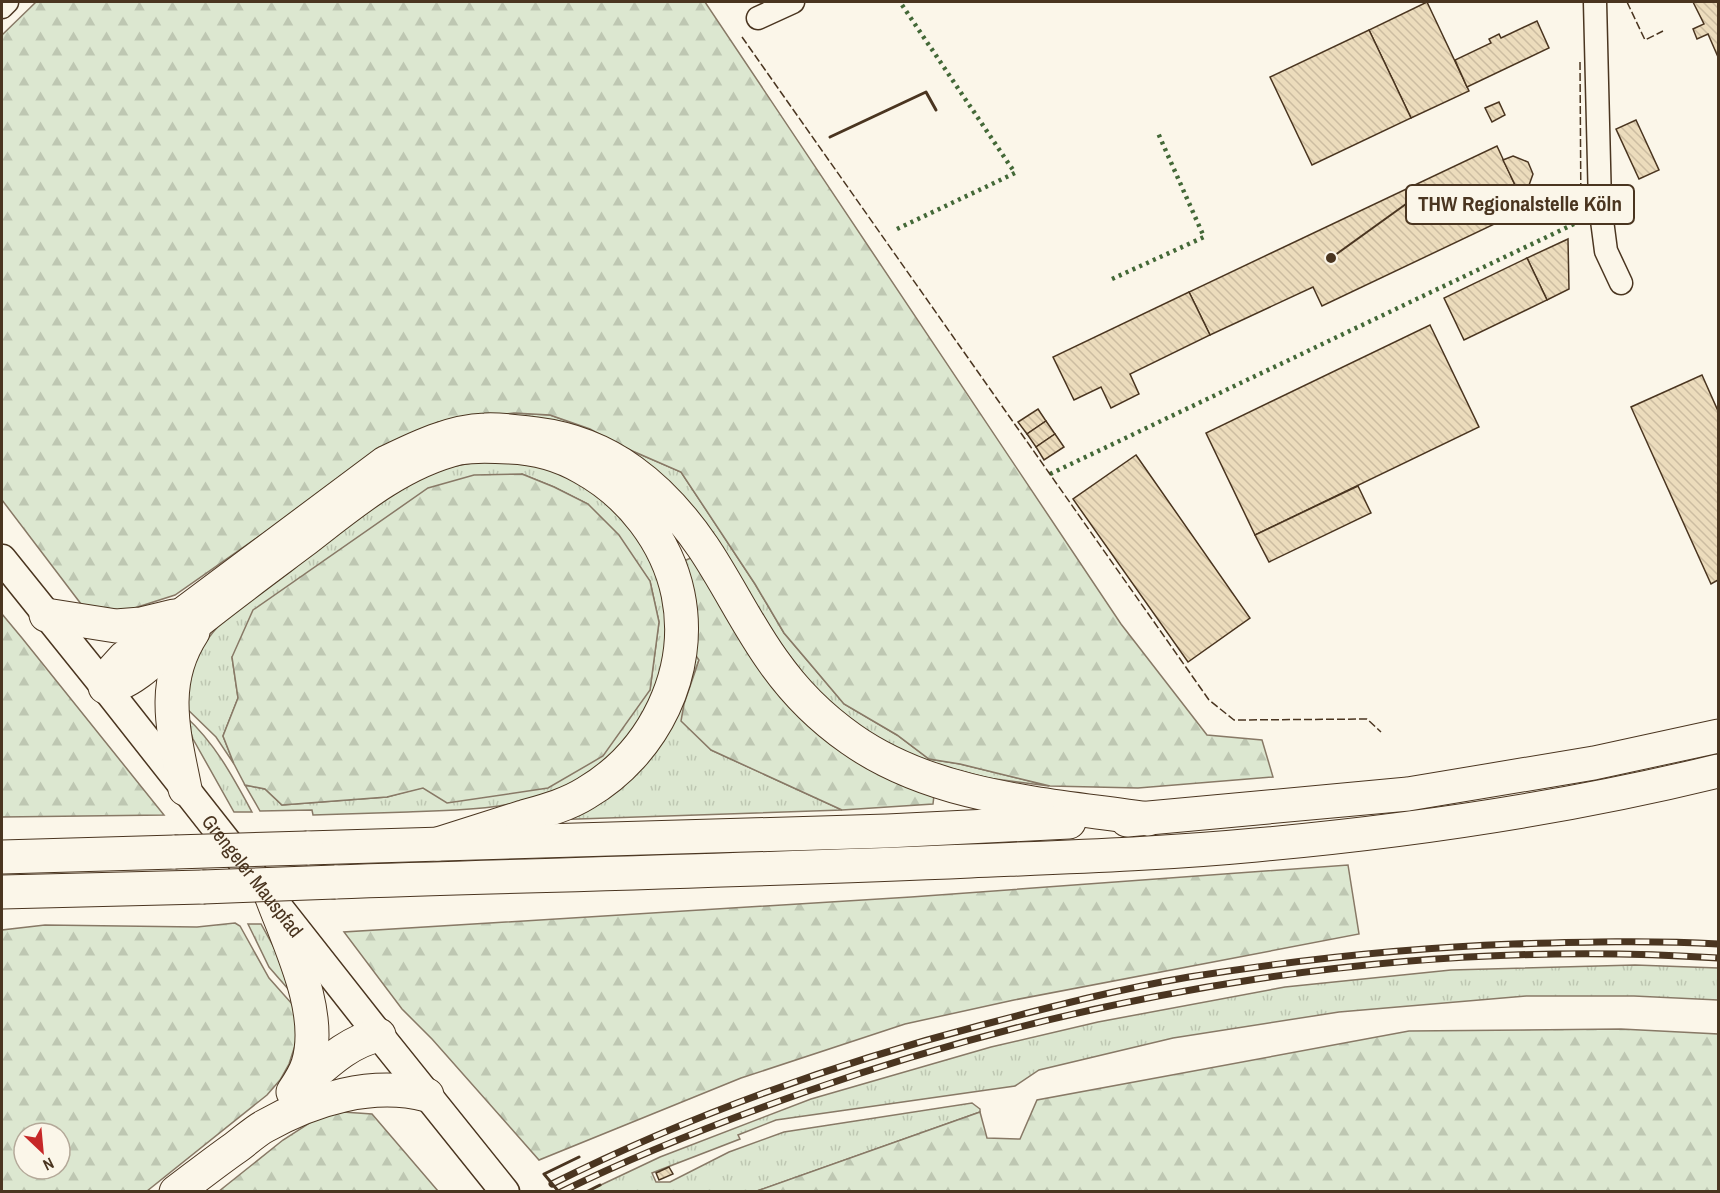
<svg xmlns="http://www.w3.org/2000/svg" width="1720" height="1193" font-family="'Archivo Narrow',sans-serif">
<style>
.grass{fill:url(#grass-tufts);stroke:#887966;stroke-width:1.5}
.forest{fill:url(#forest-firs);stroke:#887966;stroke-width:1.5;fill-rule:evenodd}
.building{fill:url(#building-back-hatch);stroke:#4a3520;stroke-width:1.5}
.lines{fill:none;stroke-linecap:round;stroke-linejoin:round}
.minor-casing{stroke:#4a3520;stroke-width:25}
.major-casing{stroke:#4a3520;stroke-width:31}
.highway-casing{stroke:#4a3520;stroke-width:35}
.minor{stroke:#fbf6e9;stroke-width:22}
.major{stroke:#fbf6e9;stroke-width:28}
.highway{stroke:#fbf6e9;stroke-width:33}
.rail-casing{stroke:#4a3520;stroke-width:7}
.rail{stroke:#fbf6e9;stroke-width:4.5;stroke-dasharray:14;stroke-linecap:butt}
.highway-bridge-casing{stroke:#4a3520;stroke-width:35;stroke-linecap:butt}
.highway-bridge{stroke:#fbf6e9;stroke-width:33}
.hedge{stroke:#436837;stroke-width:4.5;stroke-dasharray:3 4.5;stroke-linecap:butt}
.fence{stroke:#4a3520;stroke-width:1.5;stroke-dasharray:8 3;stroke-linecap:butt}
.wall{stroke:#4a3520;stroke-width:3}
.labels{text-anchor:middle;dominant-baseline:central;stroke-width:4.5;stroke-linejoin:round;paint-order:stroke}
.street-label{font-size:20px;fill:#4a3520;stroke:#fbf6e9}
.leader{fill:none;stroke:#4a3520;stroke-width:2}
.callout-dot{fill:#4a3520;stroke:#fbf6e9;stroke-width:2}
.callout{fill:#fbf6e9;stroke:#4a3520;stroke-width:2}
.callout-label{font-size:21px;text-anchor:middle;font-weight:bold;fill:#4a3520}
</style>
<defs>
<pattern id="grass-tufts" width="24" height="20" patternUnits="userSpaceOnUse" patternTransform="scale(1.5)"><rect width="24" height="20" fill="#dce7d0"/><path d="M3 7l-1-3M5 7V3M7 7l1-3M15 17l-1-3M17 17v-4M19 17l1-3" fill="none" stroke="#bec7b2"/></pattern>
<pattern id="forest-firs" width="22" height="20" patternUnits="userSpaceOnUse" patternTransform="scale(1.5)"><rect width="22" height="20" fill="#dce7d0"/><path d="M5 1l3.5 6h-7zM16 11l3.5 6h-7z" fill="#bec7b2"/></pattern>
<pattern id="building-back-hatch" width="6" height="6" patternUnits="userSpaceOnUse" patternTransform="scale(1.5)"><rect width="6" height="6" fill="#ecdcbc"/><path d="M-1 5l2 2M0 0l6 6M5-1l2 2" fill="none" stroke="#ccbda1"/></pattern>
</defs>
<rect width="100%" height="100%" fill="#fbf6e9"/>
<!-- grass -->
<g class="grass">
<path d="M 514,413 L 550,415 L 590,429 L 621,446 L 681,472 L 755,584 L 784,633 L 844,704 L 897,735 L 929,759 L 960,764 L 1049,786 L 988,778 L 927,762 L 899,749 L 869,733 L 839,710 L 812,685 L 778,640 L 730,562 L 474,418 Z"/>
<path d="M 488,460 C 518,462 548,465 576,479 C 586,484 595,495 604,502 C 610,508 619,513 624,520 C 697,604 670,726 576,781 C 526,810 464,810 408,812 C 376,813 345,814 313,815 L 312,810 L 260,811 L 245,785 L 265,789 L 282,805 L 387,797 L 423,787 L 650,690 L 659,622 L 650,581 L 588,504 L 554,487 L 522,474 L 232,657 L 238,698 L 223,736 L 234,764 L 216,737 L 182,704 C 190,666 196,650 222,622 L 368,509 L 411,482 L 450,467 Z"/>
<path d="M 688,644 L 699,660 L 684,704 L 711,750 L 842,810 L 548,820 L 594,797 Z"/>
<path d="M 185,716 C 215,743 233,777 252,812 L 234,812 L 193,739 Z"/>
<path d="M 248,924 L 261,924 L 277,953 L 289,990 L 269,967 Z"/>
<path d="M 1635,965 L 1718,968 L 1718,1000 L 1634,996 L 1526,996 L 1339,1012 L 1173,1038 L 1039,1070 L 1015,1086 L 776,1120 L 738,1135 L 740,1139 L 652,1173 L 656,1182 L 670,1182 L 729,1152 L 784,1132 L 972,1103 L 980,1109 L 980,1112 L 757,1191 L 586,1192 L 660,1157 L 811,1099 L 991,1047 L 1098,1022 L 1285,987 L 1451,970 Z"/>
</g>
<!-- forest -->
<g class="forest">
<path d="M 36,2 L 705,2 L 1121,624 L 1207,735 L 1262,740 L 1273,777 L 1138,788 L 1050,786 L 960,764 L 929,759 L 897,735 L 844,704 L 812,666 L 784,633 L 755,584 L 681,472 L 621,446 L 590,429 L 550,415 L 514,413 L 438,422 L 377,454 L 175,595 L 94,621 L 2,500 L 2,35 Z"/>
<path d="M 522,474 L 554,487 L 588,504 L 619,535 L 650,581 L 659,622 L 650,690 L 603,756 L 548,788 L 447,803 L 423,788 L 387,797 L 282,805 L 265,789 L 245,785 L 234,764 L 223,736 L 238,698 L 232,657 L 253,610 L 428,488 L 474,475 Z"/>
<path d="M 693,557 L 752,646 L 934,795 L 933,804 L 842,810 L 711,750 L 681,721 L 684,704 L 699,660 L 688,644 L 684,561 Z"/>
<path d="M 2,614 L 22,638 L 164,815 L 2,817 Z"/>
<path d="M 1348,865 L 1359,934 L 1014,1000 L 905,1024 L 741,1078 L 539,1160 L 432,1039 L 402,1009 L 344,932 L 911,897 Z"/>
<path d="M 235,923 L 240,926 L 269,978 L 293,1005 L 299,1033 L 289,1064 L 280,1080 L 267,1095 L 147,1191 L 2,1191 L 2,930 L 45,925 L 197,927 ZM 24,1133 L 60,1133 L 60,1169 L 24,1169 Z"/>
<path d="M 1621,1029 L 1718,1034 L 1718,1191 L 757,1191 L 980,1112 L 987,1138 L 1020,1139 L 1037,1100 L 1409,1031 Z"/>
<path d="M 328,1111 L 372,1114 L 438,1191 L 218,1192 L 283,1140 Z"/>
</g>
<!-- building -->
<g class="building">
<path d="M 1427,2 L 1469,91 L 1411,118 L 1369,30 Z"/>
<path d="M 1693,2 L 1718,2 L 1718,57 L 1708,34 L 1697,39 L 1693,29 L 1704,24 Z"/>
<path d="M 1537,21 L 1549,48 L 1467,87 L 1455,60 L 1491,43 L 1489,39 L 1499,34 L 1501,38 Z"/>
<path d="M 1369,30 L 1411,118 L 1312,165 L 1270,77 Z"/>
<path d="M 1499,102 L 1505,115 L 1492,122 L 1485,108 Z"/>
<path d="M 1636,120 L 1659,170 L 1639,179 L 1616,129 Z"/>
<path d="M 1497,146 L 1526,209 L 1322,306 L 1313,287 L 1210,335 L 1189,292 Z"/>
<path d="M 1513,156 L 1528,162 L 1533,174 L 1528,188 L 1519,193 L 1503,160 Z"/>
<path d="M 1568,239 L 1569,289 L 1547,300 L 1527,258 Z"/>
<path d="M 1527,258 L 1547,300 L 1464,340 L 1444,298 Z"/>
<path d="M 1189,292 L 1210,335 L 1130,374 L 1139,394 L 1111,408 L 1101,387 L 1074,400 L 1053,357 Z"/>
<path d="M 1430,325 L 1479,427 L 1255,535 L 1206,433 Z"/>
<path d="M 1702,375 L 1718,411 L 1718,580 L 1711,584 L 1631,407 Z"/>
<path d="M 1038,409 L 1046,421 L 1027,434 L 1018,422 Z"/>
<path d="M 1046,421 L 1055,434 L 1036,447 L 1027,434 Z"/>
<path d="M 1055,434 L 1064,447 L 1044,460 L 1036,447 Z"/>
<path d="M 1136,455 L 1250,618 L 1188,662 L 1073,499 Z"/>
<path d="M 1358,486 L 1371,513 L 1269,562 L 1255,535 Z"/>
<path d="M 669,1167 L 673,1174 L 659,1180 L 656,1173 Z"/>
</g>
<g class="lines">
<defs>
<g id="minor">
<path d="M 1595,2 L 1600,205 L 1606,251 L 1621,283"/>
<path d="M 2,7 L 7,2"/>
<path d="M 758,18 L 793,2"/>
</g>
<g id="major">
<path id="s1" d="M 2,559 L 105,687 L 379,1035 L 505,1192"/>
</g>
<g id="highway">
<path d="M 46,615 L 116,626 L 141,624 L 174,616"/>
<path d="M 185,789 C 174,733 159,684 193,632"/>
<path d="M 1127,820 L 1408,794 L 1594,763 L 1718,736"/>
<path d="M 438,844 C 466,835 495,826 523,817 C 544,811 567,805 586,793 C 654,753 694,672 678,594 C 667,541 630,494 583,468 C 561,455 535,448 509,447 C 493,446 475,445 459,448 C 398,463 350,505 302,542 C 262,572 221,602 182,634 C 164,650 130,687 105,687 L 114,669 L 124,658 L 385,463 C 416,448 450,431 485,430 C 502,429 519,432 536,434 C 610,443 662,487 703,547 C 728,584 747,625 773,661 C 794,691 821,718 851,739 C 936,799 1048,804 1148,819"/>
<path d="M 307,848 L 887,831 L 1069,822"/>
<path d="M 2,857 L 175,852"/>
<path d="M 335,882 C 547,875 759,870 970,861 C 1066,857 1161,854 1256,845 C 1411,831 1567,808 1718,771"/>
<path d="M 2,892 L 203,887"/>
<path d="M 271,895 C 289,944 324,1012 308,1064 C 305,1074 299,1083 293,1092"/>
<path d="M 298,1088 C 323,1067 346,1042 379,1035"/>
<path d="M 176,1192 C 196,1177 215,1162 235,1148 C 245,1141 254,1132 265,1126 C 313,1099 372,1081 427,1095"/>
</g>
</defs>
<!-- minor casing -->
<use href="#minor" class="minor-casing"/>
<!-- major casing -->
<use href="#major" class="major-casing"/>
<!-- highway casing -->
<use href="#highway" class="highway-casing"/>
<!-- minor -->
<use href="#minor" class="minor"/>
<!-- major -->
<use href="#major" class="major"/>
<!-- highway -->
<use href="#highway" class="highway"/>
<defs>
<g id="rail">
<path d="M 552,1184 C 690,1115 834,1064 982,1025 C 1050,1007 1119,989 1189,977 C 1296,960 1404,948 1513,944 C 1581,942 1651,940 1718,944"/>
<path d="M 561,1192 C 640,1153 723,1121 805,1092 C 1096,990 1410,938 1718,958"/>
</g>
</defs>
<!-- rail casing -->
<use href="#rail" class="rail-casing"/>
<!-- rail -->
<use href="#rail" class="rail"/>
<defs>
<g id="highway-bridge">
<path d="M 175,852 L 307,848"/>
<path d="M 203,887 L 335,882"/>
</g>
</defs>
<!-- highway-bridge casing -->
<use href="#highway-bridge" class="highway-bridge-casing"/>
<!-- highway-bridge -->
<use href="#highway-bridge" class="highway-bridge"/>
<!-- hedge -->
<g class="hedge">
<path d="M 897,229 L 1015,173 L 900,2"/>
<path d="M 1112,279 L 1204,237 L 1158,133"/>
<path d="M 1050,474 L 1576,223"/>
</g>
<!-- fence -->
<g class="fence">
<path d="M 1627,2 L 1645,40 L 1663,31"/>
<path d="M 742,37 L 1209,700 L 1234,720 L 1367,719 L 1381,732"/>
<path d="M 1580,62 L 1581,220"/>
</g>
<!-- wall -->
<g class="wall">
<path d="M 830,137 L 926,92 L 936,110"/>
<path d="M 559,1192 L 544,1174 L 579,1157"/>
<path d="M 586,1192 L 600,1185"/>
</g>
</g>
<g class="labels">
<!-- street labels -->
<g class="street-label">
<text stroke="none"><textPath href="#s1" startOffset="404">Grengeler Mauspfad</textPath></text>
</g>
</g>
<!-- callouts -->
<path class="leader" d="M1331 258L1406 204"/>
<circle class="callout-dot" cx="1331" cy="258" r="6"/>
<rect class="callout" x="1406" y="185" width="228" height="39" rx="6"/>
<g class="callout-label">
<text x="1520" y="211">THW Regionalstelle Köln</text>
</g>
<!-- border -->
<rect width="1720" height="1193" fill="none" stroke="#4a3520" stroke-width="6"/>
<!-- north arrow -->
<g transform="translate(42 1151) rotate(154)"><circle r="28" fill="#fbf6e9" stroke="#b4a999" stroke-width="1.5"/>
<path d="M0-4.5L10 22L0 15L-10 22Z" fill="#c62828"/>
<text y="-9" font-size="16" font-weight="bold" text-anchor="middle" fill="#4a3520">N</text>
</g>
</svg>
